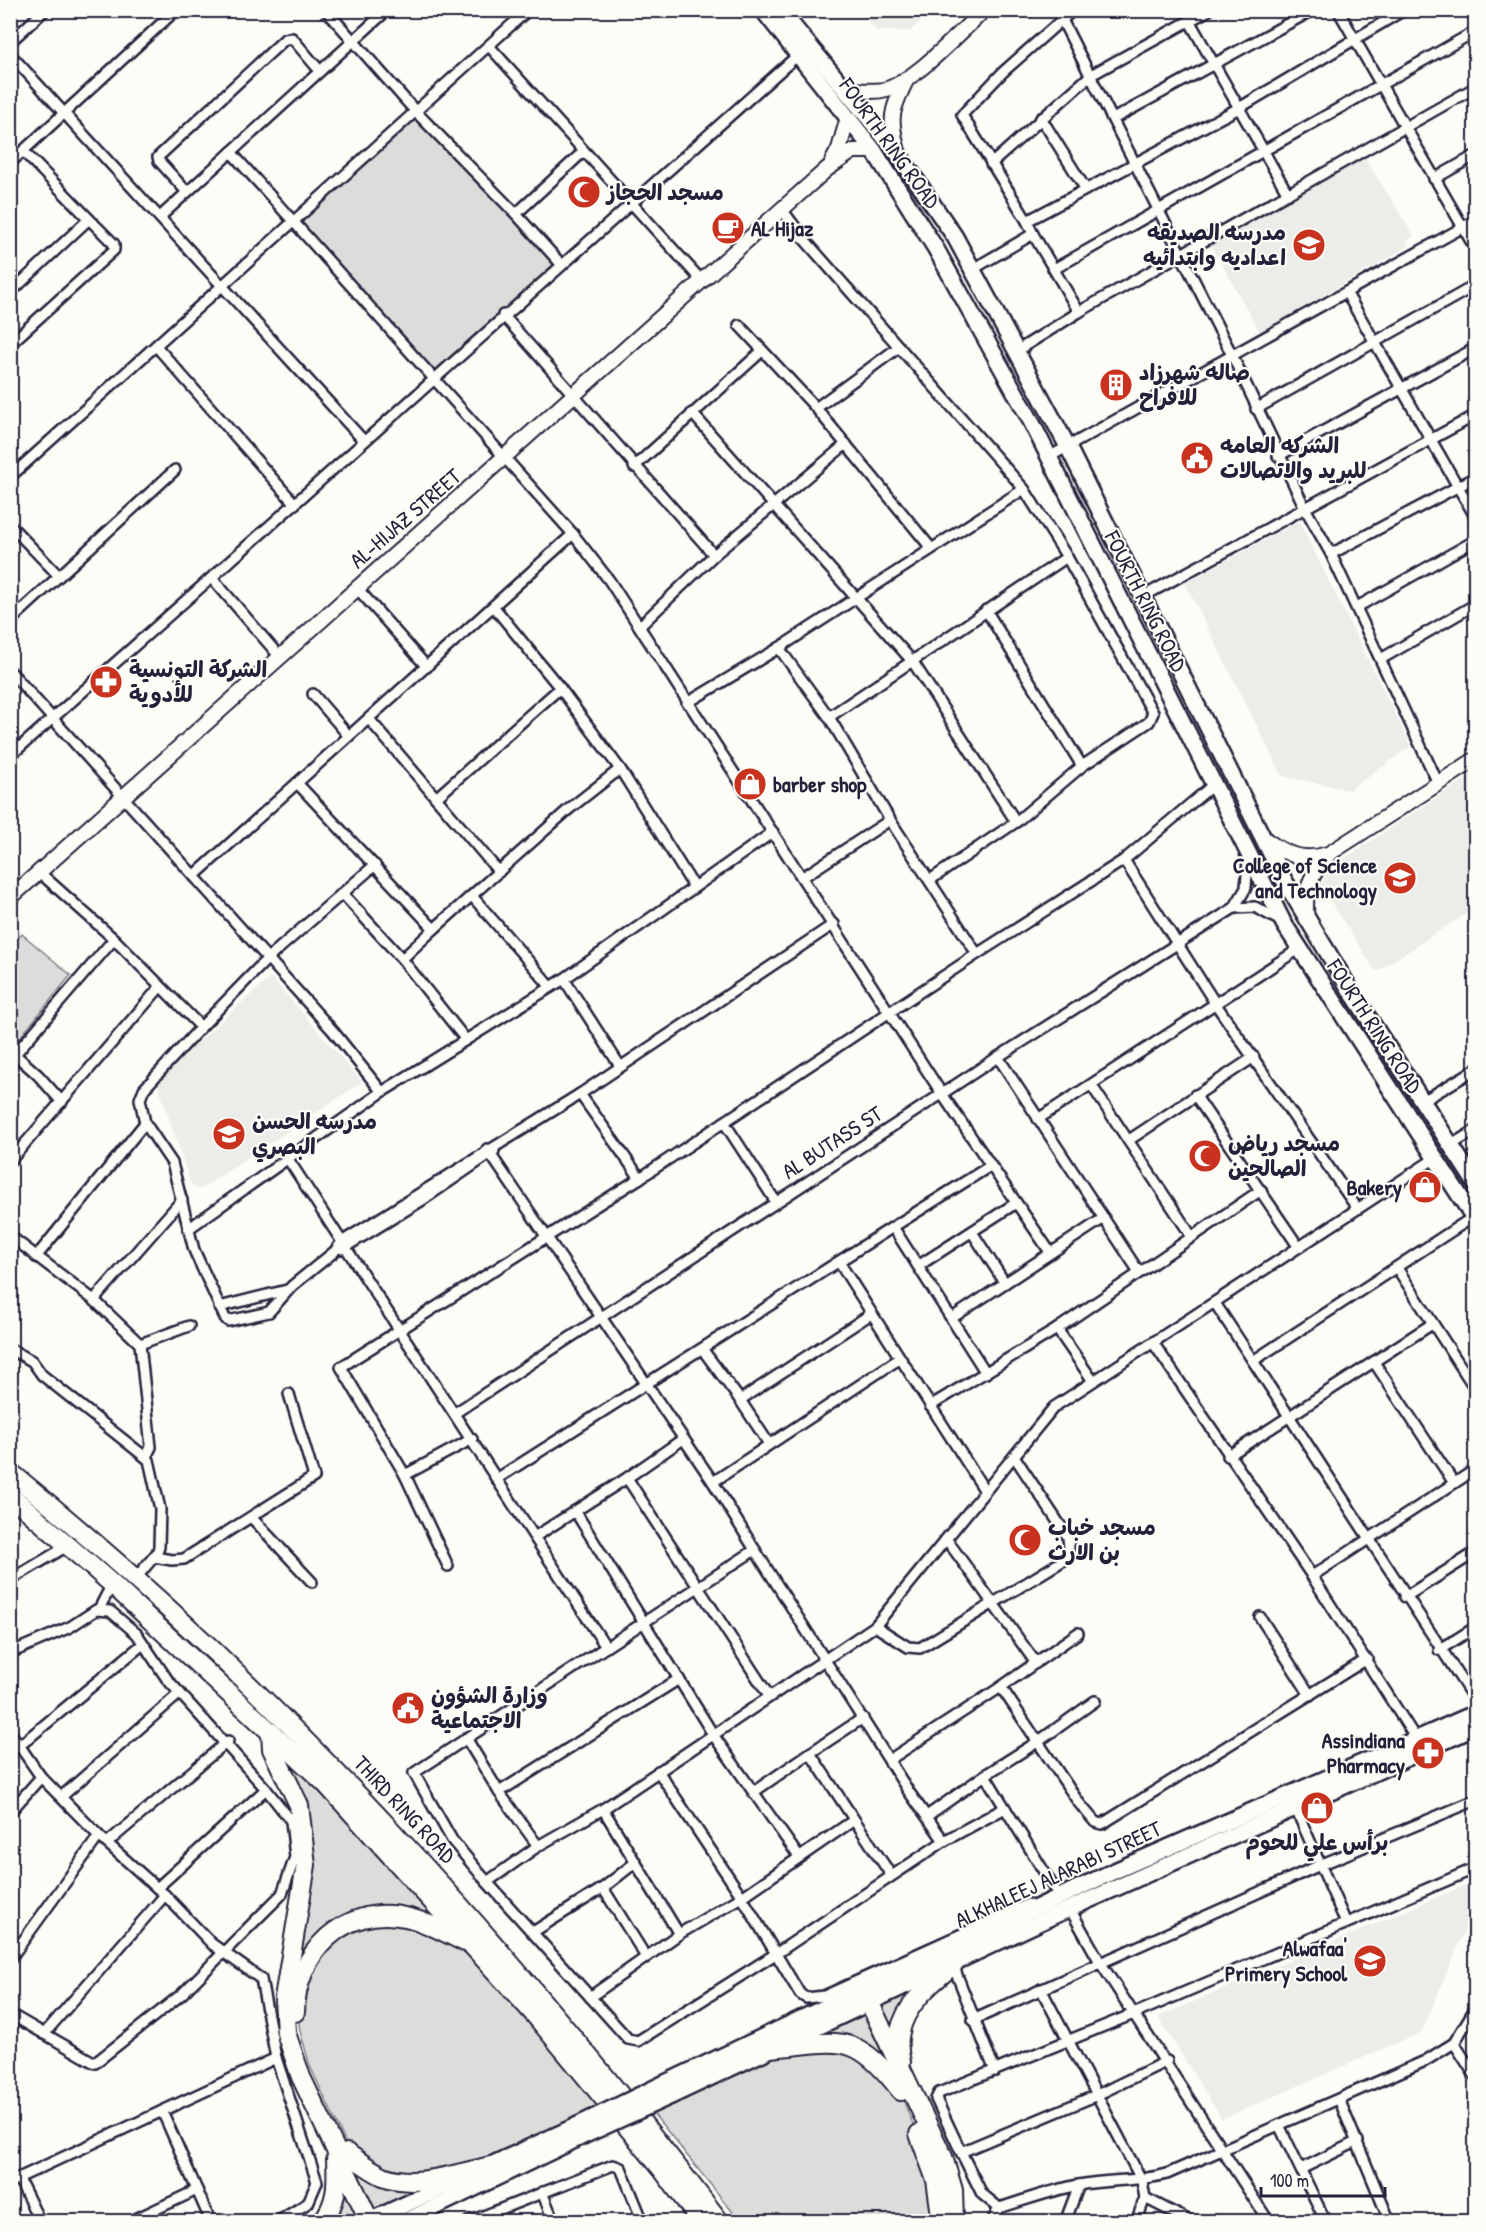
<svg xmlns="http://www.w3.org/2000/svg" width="1486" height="2232" font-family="'Patrick Hand','Playpen Sans Arabic',sans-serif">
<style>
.built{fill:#ecece9}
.green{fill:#dddcdb;stroke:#807f8b;stroke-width:1.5}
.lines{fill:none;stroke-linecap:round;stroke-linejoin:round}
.street-casing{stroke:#22223b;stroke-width:14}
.secondary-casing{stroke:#22223b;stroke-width:18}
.primary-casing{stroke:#22223b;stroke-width:20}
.highway-casing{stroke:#22223b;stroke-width:22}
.street{stroke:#fdfcf7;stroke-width:9}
.secondary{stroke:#fdfcf7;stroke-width:14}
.primary{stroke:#fdfcf7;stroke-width:15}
.highway{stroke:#fdfcf7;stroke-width:18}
.primary-bridge-casing{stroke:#22223b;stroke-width:20;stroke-linecap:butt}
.primary-bridge{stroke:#fdfcf7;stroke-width:15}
.labels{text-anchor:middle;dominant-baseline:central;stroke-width:4.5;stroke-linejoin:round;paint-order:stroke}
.street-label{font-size:22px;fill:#22223b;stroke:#fdfcf7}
.poi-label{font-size:22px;font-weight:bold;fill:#22223b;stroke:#fdfcf7;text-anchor:start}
</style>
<rect width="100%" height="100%" fill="#fdfcf7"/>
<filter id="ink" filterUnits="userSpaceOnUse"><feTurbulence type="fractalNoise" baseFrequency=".0167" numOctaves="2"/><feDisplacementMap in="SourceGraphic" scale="12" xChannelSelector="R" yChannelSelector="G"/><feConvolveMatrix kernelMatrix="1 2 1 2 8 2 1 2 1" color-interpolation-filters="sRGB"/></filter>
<g filter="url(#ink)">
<!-- built -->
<g class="built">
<path d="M 859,11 L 858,11 L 934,11 L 910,31 L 877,31 Z"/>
<path d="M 1364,157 L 1414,236 L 1406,241 L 1409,246 L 1260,332 L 1210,244 Z"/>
<path d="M 1299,521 L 1411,746 L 1349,790 L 1282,776 L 1185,583 Z"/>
<path d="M 1475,773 L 1475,908 L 1376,972 L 1321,886 L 1328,869 Z"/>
<path d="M 271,977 L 362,1082 L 199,1190 L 191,1185 L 156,1079 Z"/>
<path d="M 1475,1881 L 1475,1905 L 1422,2032 L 1222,2119 L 1158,2017 Z"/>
</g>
<!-- green -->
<g class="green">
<path d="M 416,107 L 559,264 L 432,376 L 292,217 Z"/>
<path d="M 22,934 L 71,975 L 13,1046 L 10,1043 L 11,946 Z"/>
<path d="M 274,1749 L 317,1779 L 469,1942 L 362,1914 L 288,1979 L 307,1842 Z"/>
<path d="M 402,1919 L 470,1948 L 612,2108 L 490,2166 L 407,2179 L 350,2152 L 310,2066 L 300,2031 L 297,2007 L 308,1965 L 348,1926 Z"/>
<path d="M 948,1967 L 898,2042 L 870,2002 Z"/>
<path d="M 859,2006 L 898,2086 L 863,2050 L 769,2048 Z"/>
<path d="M 842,2043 L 900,2092 L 935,2180 L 941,2221 L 740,2221 L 648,2107 L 769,2050 Z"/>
<path d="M 348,2155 L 384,2177 L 486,2168 L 378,2216 Z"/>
<path d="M 336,2156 L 365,2222 L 324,2222 Z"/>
</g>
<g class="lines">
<defs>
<g id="street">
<path d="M 326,10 L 416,112 L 516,214 L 561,264"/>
<path d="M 1057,10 L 1232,355 L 1305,508 L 1331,554 L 1438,783"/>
<path d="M 1338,10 L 1476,250"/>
<path d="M 1190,22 L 1288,194"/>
<path d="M 10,42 L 45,10"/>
<path d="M 489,46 L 702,281"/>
<path d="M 10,54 L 364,441"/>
<path d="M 1041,118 L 1085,188"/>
<path d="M 1113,119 L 1313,10"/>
<path d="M 231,152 L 573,534 L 609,580 L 942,1094 L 1050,1252"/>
<path d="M 10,163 L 176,10"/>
<path d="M 991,164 L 1091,75 L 1209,10"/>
<path d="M 1434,179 L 1476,155"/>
<path d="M 187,192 L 159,161 L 158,157 L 285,39 L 292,38 L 320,71"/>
<path d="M 781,208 L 804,239 L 1024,489 L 1067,557 L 1153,713 L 1149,722 L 1082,766 L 1016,822 L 930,880"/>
<path d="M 516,214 L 583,152"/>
<path d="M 161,216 L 385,12"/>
<path d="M 1027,221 L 962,115 L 1003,72 L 1073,10"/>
<path d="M 1033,234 L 1079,312"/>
<path d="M 973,269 L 1033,234 L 1027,221 L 1239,108 L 1404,10"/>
<path d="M 1054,269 L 1476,31"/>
<path d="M 10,293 L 89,219 L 23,151"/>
<path d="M 1347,294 L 1476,518"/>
<path d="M 503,315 L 714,555"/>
<path d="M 739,325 L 816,408 L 931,548"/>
<path d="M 10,344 L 114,250 L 114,244 L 89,219"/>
<path d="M 156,346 L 295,504"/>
<path d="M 1018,350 L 1079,312 L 1476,87"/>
<path d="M 816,408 L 899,347"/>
<path d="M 1256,409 L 1476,285"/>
<path d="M 692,413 L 913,662 L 1016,822"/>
<path d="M 1278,456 L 1476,348"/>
<path d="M 1049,457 L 1476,220"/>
<path d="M 634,467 L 762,351"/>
<path d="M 10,477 L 528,10"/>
<path d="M 10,525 L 59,576"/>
<path d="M 1331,554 L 1476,477"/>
<path d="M 213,579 L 280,657"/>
<path d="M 357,588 L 427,667"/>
<path d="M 1142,597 L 1476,415"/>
<path d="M 494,607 L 560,688 L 620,769 L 694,887"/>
<path d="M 1357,607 L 1476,540"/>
<path d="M 986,610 L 1082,766"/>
<path d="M 10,621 L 175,470"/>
<path d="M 640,626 L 714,555 L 846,444"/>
<path d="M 779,648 L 829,717 L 890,820 L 977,954"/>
<path d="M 1381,659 L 1476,604"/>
<path d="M 10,671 L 333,1031 L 382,1092 L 188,1229"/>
<path d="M 313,694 L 348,735"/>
<path d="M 687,703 L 779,648 L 1024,489"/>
<path d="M 829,717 L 1067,557"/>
<path d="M 369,719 L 499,872"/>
<path d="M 10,756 C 274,524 534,288 798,55"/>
<path d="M 297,783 L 434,929 L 569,809 L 620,769"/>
<path d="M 436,798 L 560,688"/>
<path d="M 1124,860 L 1215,1003 L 1357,1208"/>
<path d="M 39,872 L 114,939 L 201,1027 L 268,958 L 375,865"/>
<path d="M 194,876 L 573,534"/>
<path d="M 803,877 L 890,820"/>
<path d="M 342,893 L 402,959 L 466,1040"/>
<path d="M 472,896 L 551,987"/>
<path d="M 1234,908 L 1255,907 L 1279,920"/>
<path d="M 402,959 L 434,929"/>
<path d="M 10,1050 L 38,1075 L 62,1102"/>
<path d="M 998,1057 L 1139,1272"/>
<path d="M 10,1060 L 114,939"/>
<path d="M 620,1066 L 564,979 L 773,832"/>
<path d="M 1092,1086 L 1192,1237"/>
<path d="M 382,1092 L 564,979"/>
<path d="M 580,1094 L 640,1178"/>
<path d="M 1195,1095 L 1298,1246"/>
<path d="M 1423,1101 L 1476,1069"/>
<path d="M 1038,1119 L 1299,949"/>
<path d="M 724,1122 L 776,1202"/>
<path d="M 145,1123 L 172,1163 L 194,1250 L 225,1318 L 228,1321 L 269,1312 L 292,1286 L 334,1252 L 343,1241 L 580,1094 L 834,924"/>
<path d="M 1129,1140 L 1254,1057"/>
<path d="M 1451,1145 L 1476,1130"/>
<path d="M 487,1149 L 713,1482 L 755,1550"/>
<path d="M 288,1159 L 606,1647 L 755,1550 L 909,1792 L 944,1841"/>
<path d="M 10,1161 L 160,987"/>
<path d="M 893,1227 L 990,1166"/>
<path d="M 972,1232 L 1005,1283"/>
<path d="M 10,1236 L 94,1300 L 140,1344 L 151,1447 L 146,1457"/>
<path d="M 342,1249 L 421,1201 L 494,1151"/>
<path d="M 36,1257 L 145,1123 L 140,1099 L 144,1089 L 201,1027"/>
<path d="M 839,1262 L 985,1491"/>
<path d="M 918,1266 L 1016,1203"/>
<path d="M 1397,1268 L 1476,1390"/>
<path d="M 94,1300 L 182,1200"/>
<path d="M 1215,1303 L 1476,1702"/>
<path d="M 219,1307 L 287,1290"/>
<path d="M 952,1318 L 1104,1218"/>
<path d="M 1057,1329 L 1093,1381"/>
<path d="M 140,1344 L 189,1326"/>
<path d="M 1154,1344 L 1312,1576 L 1416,1739"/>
<path d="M 10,1349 L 32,1361 L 42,1375 L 149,1460 L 160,1509 L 159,1547 L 157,1553 L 136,1578"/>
<path d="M 703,1350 L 740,1400 L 871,1314"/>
<path d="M 1253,1361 L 1473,1217"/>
<path d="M 1374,1362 L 1454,1483"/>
<path d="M 740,1400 L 769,1444"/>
<path d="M 930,1406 L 1057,1329 L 1261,1190"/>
<path d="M 455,1413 L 998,1057 L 1234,908 L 1246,888 L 1248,859"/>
<path d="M 472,1439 L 405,1475 L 341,1367 L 640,1178 L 977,954 L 1124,860 L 1214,784"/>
<path d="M 1228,1456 L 1432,1324"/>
<path d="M 405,1475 L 448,1566"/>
<path d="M 498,1478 L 893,1227 L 986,1373"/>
<path d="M 627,1478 L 769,1696"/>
<path d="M 713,1482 L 899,1359"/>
<path d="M 575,1511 L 714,1736 L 799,1857"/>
<path d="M 251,1517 L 312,1582"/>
<path d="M 536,1536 L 627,1478 L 683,1439"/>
<path d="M 947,1540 L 1036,1663"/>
<path d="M 154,1557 L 172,1560 L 184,1559 L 314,1477 L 289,1394"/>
<path d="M 1312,1576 L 1476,1469"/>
<path d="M 10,1580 L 69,1545"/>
<path d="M 1405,1597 L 1476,1552"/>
<path d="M 99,1609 L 112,1584"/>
<path d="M 1260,1617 L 1310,1695"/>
<path d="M 875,1626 L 908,1647 L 920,1648 L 1064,1560 L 1069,1549 L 1068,1537 L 1014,1456"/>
<path d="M 1439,1650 L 1476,1627"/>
<path d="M 10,1653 L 70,1627 L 96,1610 L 110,1611 L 137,1634 L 167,1679 L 266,1789 L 291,1821 L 295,1857 L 282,1894 L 182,1994 L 95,2063 L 10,2014"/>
<path d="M 1001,1687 L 1078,1633"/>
<path d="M 863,1718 L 810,1753 L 891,1875"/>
<path d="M 10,1732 L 41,1777 L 99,1836 L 165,1895 L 212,1944 L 261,1979 L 276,2058 L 317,2182 L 308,2203 L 277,2222"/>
<path d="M 466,1738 L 499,1792 L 538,1846"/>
<path d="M 19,1746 L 143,1644"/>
<path d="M 889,1760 L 1001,1687 L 1079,1803 L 1095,1822 L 1102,1824 L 1367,1659"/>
<path d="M 658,1771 L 742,1897 L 800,1994 L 806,1998 L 824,1996 L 1028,1904"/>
<path d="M 755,1791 L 810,1753"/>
<path d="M 499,1792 L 679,1679"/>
<path d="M 61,1797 L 180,1693"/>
<path d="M 1295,1807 L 1346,1923"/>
<path d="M 1005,1808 L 944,1841 L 777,1953 L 638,2041 L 628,2039 L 487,1882 L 538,1846 L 603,1809 L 875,1626 L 1054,1407 L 1434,1159"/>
<path d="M 603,1809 L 679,1934"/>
<path d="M 10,1812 L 41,1777"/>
<path d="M 927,1816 L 985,1775"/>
<path d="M 107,1843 L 228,1741"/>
<path d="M 487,1882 L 452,1840 L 414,1773 L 606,1647"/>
<path d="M 157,1888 L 266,1789"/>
<path d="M 603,1888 L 636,1862"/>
<path d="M 1060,1898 L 985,1775 L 1039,1741 L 1095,1701"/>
<path d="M 1070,1909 L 1100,1962 L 1269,2222"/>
<path d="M 533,1932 L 603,1888 L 646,1957"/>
<path d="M 10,1959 L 99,1836"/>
<path d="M 953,1965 L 995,2071"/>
<path d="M 1041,1989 L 1142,2181 L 1145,2198 L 1136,2222"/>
<path d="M 590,1997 L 679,1934 L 742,1897 L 854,1820"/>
<path d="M 973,2020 L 1320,1865 L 1476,1800"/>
<path d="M 44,2034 L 165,1895"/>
<path d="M 1454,2043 L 1476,2077"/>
<path d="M 1339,2099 L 1390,2222"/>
<path d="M 1279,2125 L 1326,2222"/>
<path d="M 961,2152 L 936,2099 L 939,2093 L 1136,2013 L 1476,1868"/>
<path d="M 1301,2169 L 1358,2141"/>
<path d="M 19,2179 L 40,2222"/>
<path d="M 10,2182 L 276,2058"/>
<path d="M 197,2190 L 211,2222"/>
<path d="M 542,2192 L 554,2222"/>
<path d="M 1145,2198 L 1192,2222"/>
<path d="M 999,2208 L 982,2194 L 961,2152 L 1097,2095 L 1167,2061"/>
<path d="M 129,2222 L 197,2190 L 163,2113"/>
<path d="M 468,2222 L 613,2165 L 621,2168 L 643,2222"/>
<path d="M 992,2222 L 999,2208 C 1025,2200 1052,2190 1079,2185 C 1109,2179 1138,2182 1167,2174 L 1425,2061 L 1454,2043 L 1476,2007"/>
<path d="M 1065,2222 L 1079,2185"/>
</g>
<g id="secondary">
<path d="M 845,89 C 859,90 874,93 887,89 C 916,80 960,32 984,10"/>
<path d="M 899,155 C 889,119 890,112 907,79"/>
<path d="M 832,162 L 839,149 L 847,121"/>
<path d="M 1266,840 C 1287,855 1303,862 1328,854"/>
<path d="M 10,898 L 827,169 L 853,151 L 874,151"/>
<path d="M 1307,919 C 1303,891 1311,873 1330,853 L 1476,759"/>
</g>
<g id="primary">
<path d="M 763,10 L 874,151 L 936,249 L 1031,421 L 1284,924 L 1476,1221"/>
<path d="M 780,10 L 899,155 L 955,237 L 1068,447 L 1284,880 L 1351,991 L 1476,1184"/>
<path d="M 663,2084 L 1110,1873 L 1476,1713"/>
<path d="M 671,2096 L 1051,1917 L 1476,1727"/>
<path d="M 367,2222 L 576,2126"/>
<path d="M 404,2222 L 581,2137"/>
</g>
<g id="highway">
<path d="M 10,1472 C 279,1690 510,1948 720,2222"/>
<path d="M 10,1495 L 112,1584 L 326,1784 L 535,2015 L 662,2169 L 701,2222"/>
<path d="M 271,1732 L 272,1749 L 299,1805 L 306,1865 L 284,1998 L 286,2033 L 301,2077 L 370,2222"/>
<path d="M 863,1989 L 943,2157 L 953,2190 L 954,2222"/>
<path d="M 295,2012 C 296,1953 344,1904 405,1917 C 426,1921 445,1933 465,1942"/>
<path d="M 769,2048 C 839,2043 853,2028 901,2091"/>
<path d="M 901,2062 C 889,2018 923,1990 953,1965"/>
<path d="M 919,2134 L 936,2180 L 942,2222"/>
<path d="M 347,2153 C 359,2161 370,2170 383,2176 C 416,2189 458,2173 491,2166"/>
<path d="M 322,2222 C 338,2202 337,2183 336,2159"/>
</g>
</defs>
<!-- street casing -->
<use href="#street" class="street-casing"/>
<!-- secondary casing -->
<use href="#secondary" class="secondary-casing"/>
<!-- primary casing -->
<use href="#primary" class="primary-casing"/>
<!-- highway casing -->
<use href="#highway" class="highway-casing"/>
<!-- street -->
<use href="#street" class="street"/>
<!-- secondary -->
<use href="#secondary" class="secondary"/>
<!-- primary -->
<use href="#primary" class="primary"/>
<!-- highway -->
<use href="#highway" class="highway"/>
<defs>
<g id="primary-bridge">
<path d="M 576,2126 L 663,2084"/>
<path d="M 581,2137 L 671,2096"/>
</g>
</defs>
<!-- primary-bridge casing -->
<use href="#primary-bridge" class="primary-bridge-casing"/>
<!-- primary-bridge -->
<use href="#primary-bridge" class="primary-bridge"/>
</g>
</g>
<!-- icons -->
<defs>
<symbol id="mosque-disc" viewBox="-11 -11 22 22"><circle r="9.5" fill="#c8321e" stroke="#fdfcf7"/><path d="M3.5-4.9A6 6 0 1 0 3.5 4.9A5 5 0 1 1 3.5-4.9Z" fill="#fff"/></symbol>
<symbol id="cafe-disc" viewBox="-11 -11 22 22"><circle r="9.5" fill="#c8321e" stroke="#fdfcf7"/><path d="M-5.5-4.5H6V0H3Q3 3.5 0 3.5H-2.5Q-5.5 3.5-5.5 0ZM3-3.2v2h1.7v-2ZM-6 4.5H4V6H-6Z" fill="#fff"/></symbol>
<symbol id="school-disc" viewBox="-11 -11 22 22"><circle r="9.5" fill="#c8321e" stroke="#fdfcf7"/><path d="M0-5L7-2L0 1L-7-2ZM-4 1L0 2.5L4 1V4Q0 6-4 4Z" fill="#fff"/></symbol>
<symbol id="building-disc" viewBox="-11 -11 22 22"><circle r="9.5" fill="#c8321e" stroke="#fdfcf7"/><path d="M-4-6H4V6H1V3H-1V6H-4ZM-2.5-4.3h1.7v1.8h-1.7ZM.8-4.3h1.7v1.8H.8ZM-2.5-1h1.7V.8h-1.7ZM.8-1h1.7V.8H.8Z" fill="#fff"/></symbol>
<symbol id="civic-disc" viewBox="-11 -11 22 22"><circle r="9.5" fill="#c8321e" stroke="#fdfcf7"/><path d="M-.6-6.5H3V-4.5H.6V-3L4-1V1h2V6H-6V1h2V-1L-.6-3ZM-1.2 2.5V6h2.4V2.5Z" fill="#fff"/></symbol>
<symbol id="pharmacy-disc" viewBox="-11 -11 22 22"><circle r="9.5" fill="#c8321e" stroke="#fdfcf7"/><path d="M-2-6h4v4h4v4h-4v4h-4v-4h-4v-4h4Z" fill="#fff"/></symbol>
<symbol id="shop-disc" viewBox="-11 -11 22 22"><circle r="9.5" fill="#c8321e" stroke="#fdfcf7"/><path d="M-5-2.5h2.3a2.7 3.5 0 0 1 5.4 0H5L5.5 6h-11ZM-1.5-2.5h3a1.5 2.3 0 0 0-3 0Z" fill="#fff"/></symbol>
<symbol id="university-disc" viewBox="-11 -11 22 22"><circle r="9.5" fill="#c8321e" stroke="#fdfcf7"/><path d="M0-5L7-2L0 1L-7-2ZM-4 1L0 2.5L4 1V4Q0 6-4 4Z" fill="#fff"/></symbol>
</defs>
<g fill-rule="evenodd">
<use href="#mosque-disc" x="565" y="173" width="38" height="38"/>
<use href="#cafe-disc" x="709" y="209" width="38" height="38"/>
<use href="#school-disc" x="1290" y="226" width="38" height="38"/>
<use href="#building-disc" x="1097" y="366" width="38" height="38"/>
<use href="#civic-disc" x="1178" y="439" width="38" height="38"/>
<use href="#pharmacy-disc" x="87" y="663" width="38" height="38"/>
<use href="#shop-disc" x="731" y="765" width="38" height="38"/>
<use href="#university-disc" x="1381" y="859" width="38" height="38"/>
<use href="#school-disc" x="210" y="1115" width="38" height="38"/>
<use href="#mosque-disc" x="1186" y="1137" width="38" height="38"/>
<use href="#shop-disc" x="1406" y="1168" width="38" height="38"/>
<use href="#mosque-disc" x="1006" y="1521" width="38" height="38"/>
<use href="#civic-disc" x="389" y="1689" width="38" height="38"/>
<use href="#pharmacy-disc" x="1409" y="1734" width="38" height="38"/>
<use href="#shop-disc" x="1298" y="1789" width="38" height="38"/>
<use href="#school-disc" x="1351" y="1942" width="38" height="38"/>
</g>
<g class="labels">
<!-- street labels -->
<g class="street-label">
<text transform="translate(890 143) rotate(54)">FOURTH RING ROAD</text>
<text transform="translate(405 518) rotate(-41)">AL-HIJAZ STREET</text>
<text transform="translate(1146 601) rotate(63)">FOURTH RING ROAD</text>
<text transform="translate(1375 1026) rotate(57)">FOURTH RING ROAD</text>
<text transform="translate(832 1142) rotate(-33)">AL BUTASS ST</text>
<text transform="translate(405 1809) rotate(47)">THIRD RING ROAD</text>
<text transform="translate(1058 1874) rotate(-25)">ALKHALEEJ ALARABI STREET</text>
</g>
<!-- poi labels -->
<g class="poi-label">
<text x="607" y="192">مسجد الحجاز</text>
<text x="751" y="228">AL Hijaz</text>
<text x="1286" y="232" text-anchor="end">مدرسه الصديقه<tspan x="1286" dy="25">اعداديه وابتدائيه</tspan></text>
<text x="1139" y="372">صاله شهرزاد<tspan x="1139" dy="25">للافراح</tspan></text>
<text x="1220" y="445">الشركه العامه<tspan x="1220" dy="25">للبريد والاتصالات</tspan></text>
<text x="129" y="669">الشركة التونسية<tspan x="129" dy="25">للأدوية</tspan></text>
<text x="773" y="784">barber shop</text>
<text x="1377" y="865" text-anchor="end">College of Science<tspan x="1377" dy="25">and Technology</tspan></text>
<text x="252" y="1121">مدرسه الحسن<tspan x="252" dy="25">البصري</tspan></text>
<text x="1228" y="1143">مسجد رياض<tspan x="1228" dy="25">الصالحين</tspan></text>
<text x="1402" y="1187" text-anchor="end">Bakery</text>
<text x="1048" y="1527">مسجد خباب<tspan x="1048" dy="25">بن الارث</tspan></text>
<text x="431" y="1695">وزارة الشؤون<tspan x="431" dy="25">الاجتماعية</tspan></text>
<text x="1405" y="1740" text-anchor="end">Assindiana<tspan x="1405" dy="25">Pharmacy</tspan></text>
<text x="1317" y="1842" text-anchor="middle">برأس علي للحوم</text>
<text x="1347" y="1948" text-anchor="end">Alwafaa'<tspan x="1347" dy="25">Primery School</tspan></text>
</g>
</g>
<!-- margin -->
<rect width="1486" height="2232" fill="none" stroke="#fdfcf7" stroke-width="36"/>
<rect x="18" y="18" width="1450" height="2196" fill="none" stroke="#22223b" stroke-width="2" filter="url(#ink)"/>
<!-- scale -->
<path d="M1261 2187v9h124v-9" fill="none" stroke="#22223b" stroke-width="3"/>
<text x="1270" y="2187" font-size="18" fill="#22223b" stroke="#fdfcf7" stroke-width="4.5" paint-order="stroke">100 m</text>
</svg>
